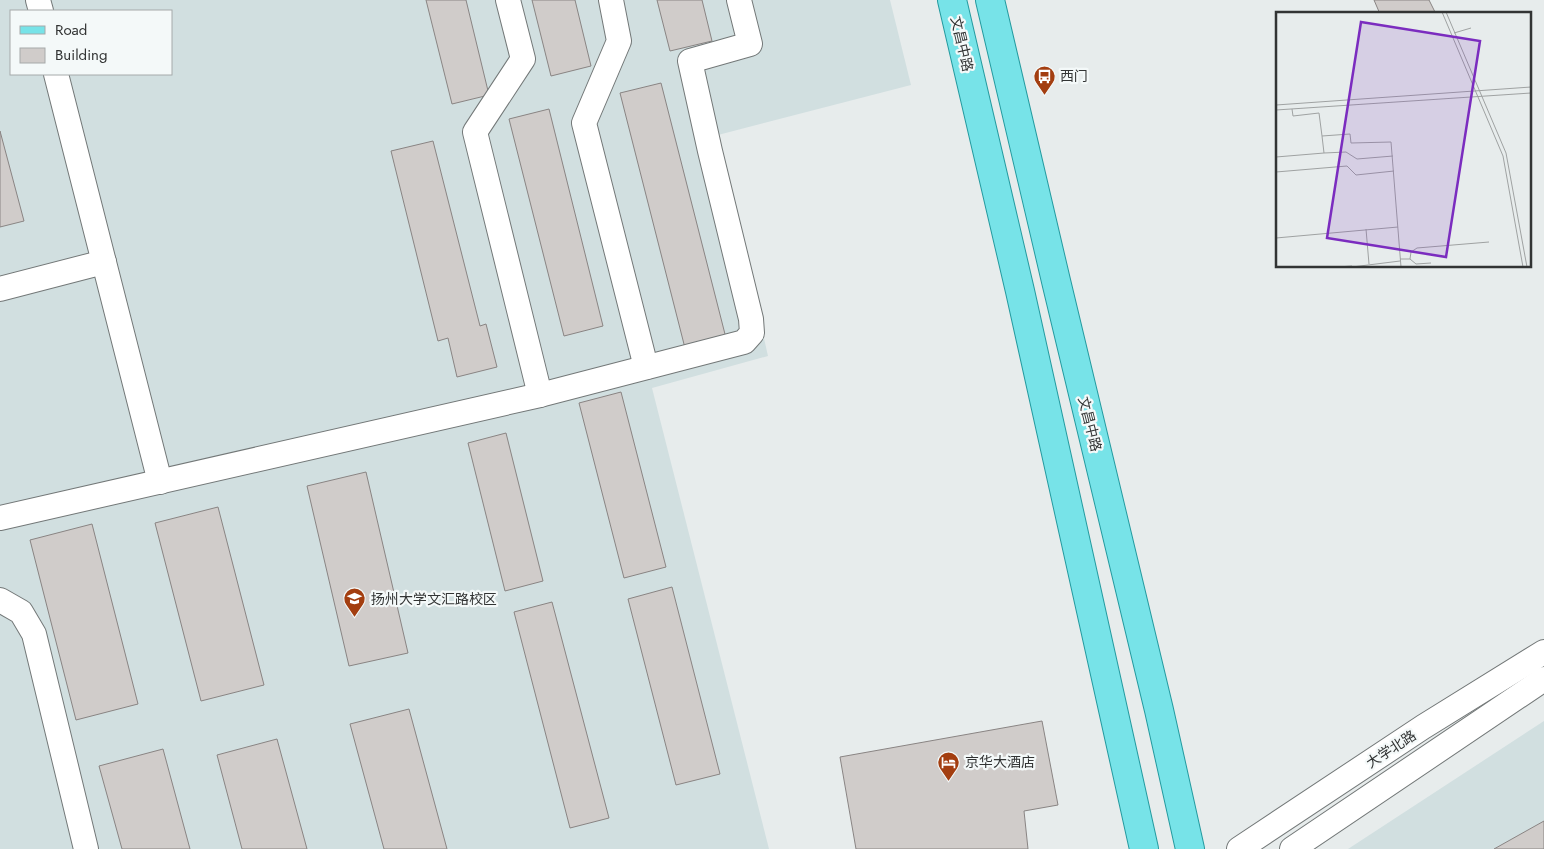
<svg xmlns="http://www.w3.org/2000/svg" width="1544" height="849" font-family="Jost,'Noto Sans SC',sans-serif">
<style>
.built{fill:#d1dfe0;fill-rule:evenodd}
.building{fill:#d0ccca;stroke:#898483}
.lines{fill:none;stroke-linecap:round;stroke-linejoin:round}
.minor-casing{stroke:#737878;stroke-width:26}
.major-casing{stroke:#249a9f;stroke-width:30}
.minor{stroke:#fff;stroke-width:24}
.major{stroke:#77e3e8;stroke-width:28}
.labels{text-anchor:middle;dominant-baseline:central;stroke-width:4.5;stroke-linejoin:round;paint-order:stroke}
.street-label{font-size:14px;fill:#323434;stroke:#f4f9f9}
.poi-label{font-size:14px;fill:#323434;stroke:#f4f9f9;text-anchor:start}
.inset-road{fill:none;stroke:#9fa2a2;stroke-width:1}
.view{fill:#7b2cbf;fill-opacity:0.15;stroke:#7b2cbf;stroke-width:2.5}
.inset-edge{fill:none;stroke:#323434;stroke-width:2.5}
</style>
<rect width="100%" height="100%" fill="#e7ecec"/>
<!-- built -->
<g class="built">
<path d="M 0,0 L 890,0 L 911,85 L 718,135 L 768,356 L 652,388 L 769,849 L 0,849 ZM 11,11 L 171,11 L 171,74 L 11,74 Z"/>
<path d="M 1544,721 L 1544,849 L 1348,849 Z"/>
</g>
<!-- building -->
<g class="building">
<path d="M 426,0 L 466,0 L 489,95 L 452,104 Z"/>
<path d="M 532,0 L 575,0 L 591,66 L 551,76 Z"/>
<path d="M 657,0 L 702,0 L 712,41 L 670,51 Z"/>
<path d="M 1374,0 L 1429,0 L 1436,14 L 1380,14 Z"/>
<path d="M 661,83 L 727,342 L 686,352 L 620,93 Z"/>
<path d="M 549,109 L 603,326 L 564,336 L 509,119 Z"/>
<path d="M 0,131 L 24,221 L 0,227 Z"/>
<path d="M 433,141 L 480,326 L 486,324 L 497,367 L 457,377 L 448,338 L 438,341 L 391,151 Z"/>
<path d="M 621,392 L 666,567 L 624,578 L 579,403 Z"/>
<path d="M 506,433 L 543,581 L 505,591 L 468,443 Z"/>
<path d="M 366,472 L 408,653 L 349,666 L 307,486 Z"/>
<path d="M 218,507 L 264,685 L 201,701 L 155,523 Z"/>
<path d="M 92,524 L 138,704 L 76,720 L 30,540 Z"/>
<path d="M 672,587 L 720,774 L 676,785 L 628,599 Z"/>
<path d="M 552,602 L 609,818 L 570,828 L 514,612 Z"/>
<path d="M 409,709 L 447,849 L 384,849 L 350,724 Z"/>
<path d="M 1042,721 L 1058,805 L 1024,811 L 1028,849 L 856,849 L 840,757 Z"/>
<path d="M 277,739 L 307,849 L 242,849 L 217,755 Z"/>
<path d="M 163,749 L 190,849 L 122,849 L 99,766 Z"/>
<path d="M 1544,821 L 1544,849 L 1494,849 Z"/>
</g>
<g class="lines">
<defs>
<g id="minor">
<path d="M 38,0 L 41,11"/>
<path d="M 508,0 L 523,59 L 475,132 L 540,395"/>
<path d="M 611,0 L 619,41 L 584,123 L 646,367"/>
<path d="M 56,74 L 160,482"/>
<path d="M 0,289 L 104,262"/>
<path d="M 0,518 L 540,395 L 744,342 L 752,333 L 751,319 L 710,151 L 690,61 L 750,44 L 739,0"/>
<path d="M 0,600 L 21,612 L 34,634 L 86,849"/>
<path d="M 1239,849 L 1423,727 L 1544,652"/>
<path d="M 1292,849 L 1544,679"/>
</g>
<g id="major">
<path d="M 952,0 L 1020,291 L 1144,849"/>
<path d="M 990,0 L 1056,281 L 1159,710 L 1190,849"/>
</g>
</defs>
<!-- minor casing -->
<use href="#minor" class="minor-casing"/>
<!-- major casing -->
<use href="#major" class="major-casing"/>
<!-- minor -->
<use href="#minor" class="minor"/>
<!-- major -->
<use href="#major" class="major"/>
</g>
<!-- icons -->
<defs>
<symbol id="bus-pin" viewBox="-11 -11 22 30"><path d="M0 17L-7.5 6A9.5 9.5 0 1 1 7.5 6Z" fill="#a33e10" stroke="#f4f9f9"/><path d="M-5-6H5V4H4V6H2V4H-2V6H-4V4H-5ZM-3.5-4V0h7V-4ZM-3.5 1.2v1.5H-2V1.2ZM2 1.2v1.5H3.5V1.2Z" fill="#fff"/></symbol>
<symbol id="university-pin" viewBox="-11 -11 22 30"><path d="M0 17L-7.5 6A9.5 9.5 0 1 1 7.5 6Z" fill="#a33e10" stroke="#f4f9f9"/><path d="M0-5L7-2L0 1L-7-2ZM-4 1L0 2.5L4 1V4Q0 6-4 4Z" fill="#fff"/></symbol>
<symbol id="hotel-pin" viewBox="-11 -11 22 30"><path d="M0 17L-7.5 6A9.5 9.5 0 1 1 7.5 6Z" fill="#a33e10" stroke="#f4f9f9"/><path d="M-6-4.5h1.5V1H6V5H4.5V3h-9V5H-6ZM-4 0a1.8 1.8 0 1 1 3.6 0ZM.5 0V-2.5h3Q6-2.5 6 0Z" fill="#fff"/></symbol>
</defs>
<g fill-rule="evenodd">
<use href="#bus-pin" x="1032" y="64" width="25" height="34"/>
<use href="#university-pin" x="342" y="586" width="25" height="34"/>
<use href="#hotel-pin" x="936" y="750" width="25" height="34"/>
</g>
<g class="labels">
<!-- street labels -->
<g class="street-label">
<text transform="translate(962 44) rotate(77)">文昌中路</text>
<text transform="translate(1090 424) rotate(76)">文昌中路</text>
<text transform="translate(1391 749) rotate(-33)">大学北路</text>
</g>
<!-- poi labels -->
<g class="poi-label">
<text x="1060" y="76">西门</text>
<text x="371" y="599">扬州大学文汇路校区</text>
<text x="965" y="762">京华大酒店</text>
</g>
</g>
<!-- overview -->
<g transform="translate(1276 12)">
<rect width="255" height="255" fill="#e7ecec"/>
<path class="inset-road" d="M 166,0 L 227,144 L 247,255M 170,0 L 230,141 L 251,255M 178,21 L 195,16M 0,93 L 255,75M 16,97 L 17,104 L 43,101 L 46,124 L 74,122 L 75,131 L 115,130 L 125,255M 0,98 L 255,81M 46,124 L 48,141 L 70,140 L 81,147 L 117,144M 0,145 L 48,141M 0,160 L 71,154 L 80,163 L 118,159M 90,217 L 93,252M 0,226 L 122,215M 124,247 L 134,247 L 135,240 L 141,236 L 213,230M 134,247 L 140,252 L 155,251M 61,255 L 76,254M 76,255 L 124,249"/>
<path class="view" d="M 85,10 L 204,29 L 170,245 L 51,226 Z"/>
<rect width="255" height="255" class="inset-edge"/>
</g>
<!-- legend -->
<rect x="10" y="10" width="162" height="65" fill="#f4f9f9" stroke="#a6aaaa"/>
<rect x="20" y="26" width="25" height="8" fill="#77e3e8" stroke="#a6aaaa"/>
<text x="55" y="35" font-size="15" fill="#323434">Road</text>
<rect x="20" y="48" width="25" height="15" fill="#d0ccca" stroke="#a6aaaa"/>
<text x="55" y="60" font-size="15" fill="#323434">Building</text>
</svg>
